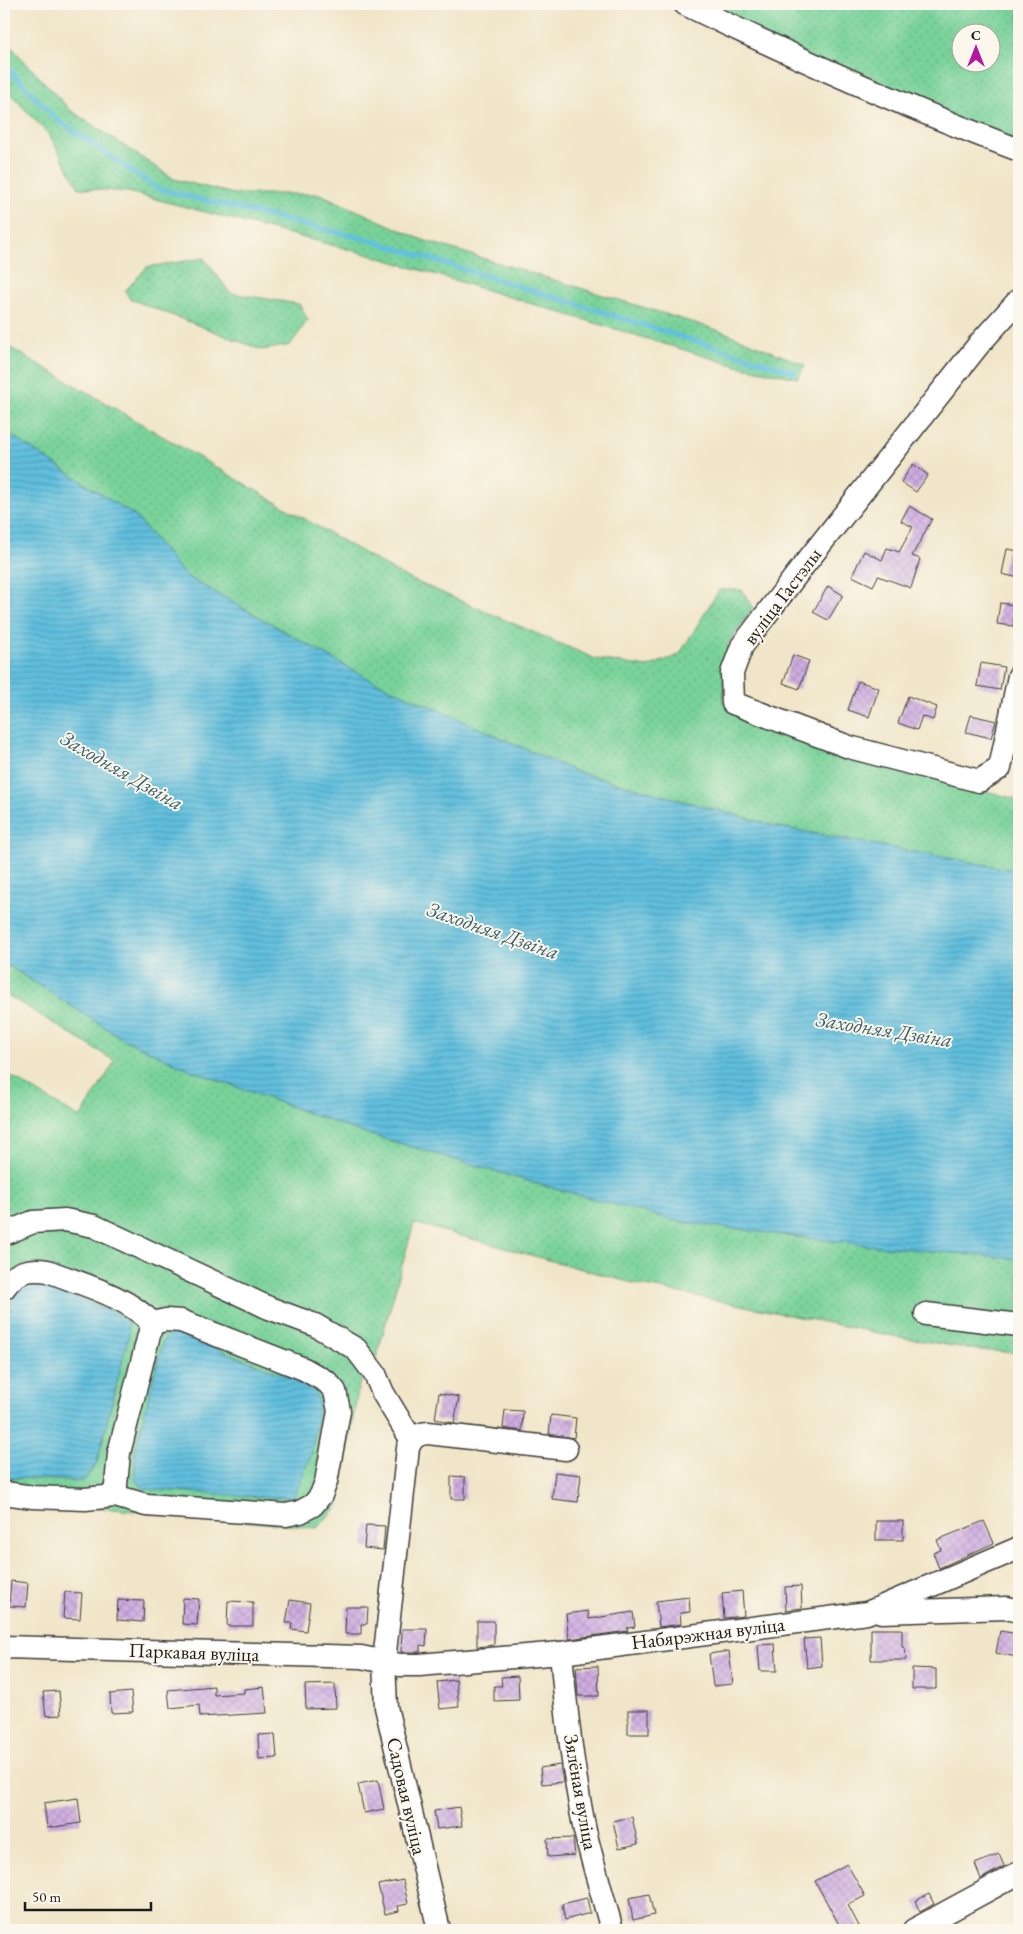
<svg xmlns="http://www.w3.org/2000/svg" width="1023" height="1934" font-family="'EB Garamond',serif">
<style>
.grass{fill:url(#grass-dots);stroke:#4a775a;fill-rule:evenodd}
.water{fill:url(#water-rules);stroke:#3e6e7d}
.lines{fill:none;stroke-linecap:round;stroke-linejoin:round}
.stream{stroke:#60bfde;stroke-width:5}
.building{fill:url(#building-cross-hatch)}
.minor-casing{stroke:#3c3a36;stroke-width:25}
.minor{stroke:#fff;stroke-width:22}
.labels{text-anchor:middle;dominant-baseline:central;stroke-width:4;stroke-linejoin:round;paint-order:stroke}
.street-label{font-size:20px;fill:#1c1c1c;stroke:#fbf7ec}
.water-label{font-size:21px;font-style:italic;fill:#375d6a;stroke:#fbf7ec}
</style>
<defs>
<pattern id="grass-dots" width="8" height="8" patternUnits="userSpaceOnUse" patternTransform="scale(1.25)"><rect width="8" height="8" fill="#78d299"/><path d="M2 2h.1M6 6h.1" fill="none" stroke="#67b483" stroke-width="1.8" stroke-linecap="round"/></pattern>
<pattern id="water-rules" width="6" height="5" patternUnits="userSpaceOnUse" patternTransform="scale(1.25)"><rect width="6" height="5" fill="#60bfde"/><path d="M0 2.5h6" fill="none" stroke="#4e9ab3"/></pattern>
<pattern id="building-cross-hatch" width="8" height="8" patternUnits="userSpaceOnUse" patternTransform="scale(1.25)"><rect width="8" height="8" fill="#cfade2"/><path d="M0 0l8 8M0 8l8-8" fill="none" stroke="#b194c1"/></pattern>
</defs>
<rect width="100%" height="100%" fill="#fbf7ec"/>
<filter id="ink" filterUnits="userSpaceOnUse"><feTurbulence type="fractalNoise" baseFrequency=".02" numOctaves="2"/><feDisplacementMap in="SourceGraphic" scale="10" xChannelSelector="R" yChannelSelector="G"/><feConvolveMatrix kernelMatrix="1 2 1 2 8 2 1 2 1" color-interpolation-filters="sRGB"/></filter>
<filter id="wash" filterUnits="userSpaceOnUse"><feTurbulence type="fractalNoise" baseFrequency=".0096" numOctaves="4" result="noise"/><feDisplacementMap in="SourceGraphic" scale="20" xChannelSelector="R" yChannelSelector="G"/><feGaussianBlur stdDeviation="1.12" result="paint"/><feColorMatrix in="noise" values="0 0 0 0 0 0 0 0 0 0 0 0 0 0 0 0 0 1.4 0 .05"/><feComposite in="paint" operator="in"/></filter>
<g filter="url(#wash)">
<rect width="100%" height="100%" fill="#f0e5c8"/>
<!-- grass -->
<g class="grass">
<path d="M 664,4 L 1019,4 L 1019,160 L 738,41 ZM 960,32 L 990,32 L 990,62 L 960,62 Z"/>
<path d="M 4,39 L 70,110 L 174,179 L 234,194 L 320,194 L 423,240 L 724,332 L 805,365 L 798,378 L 737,366 L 374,256 L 128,192 L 79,188 L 50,136 L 4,87 Z"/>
<path d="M 204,258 L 230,293 L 299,304 L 308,320 L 290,345 L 262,350 L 130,299 L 125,291 L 147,267 Z"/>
<path d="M 4,344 L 403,576 L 596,659 L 647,667 L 679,655 L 719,590 L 742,590 L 753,608 L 728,644 L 723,701 L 775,732 L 1019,800 L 1019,871 L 779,827 L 577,772 L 367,678 L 186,576 L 135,516 L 4,431 Z"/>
<path d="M 4,963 L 125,1040 L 193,1071 L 361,1132 L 559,1190 L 787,1236 L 1019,1259 L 1019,1353 L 977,1350 L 893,1336 L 636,1284 L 414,1223 L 375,1362 L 359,1385 L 338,1506 L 317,1528 L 4,1499 L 4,1072 L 80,1118 L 115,1061 L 4,993 Z"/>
</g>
<!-- water -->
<g class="water">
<path d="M 4,431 L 135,516 L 186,576 L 367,678 L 577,772 L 779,827 L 1019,871 L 1019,1259 L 865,1245 L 681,1222 L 559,1190 L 361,1132 L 193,1071 L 125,1040 L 4,963 Z"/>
<path d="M 35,1282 L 120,1315 L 128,1323 L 129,1334 L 97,1463 L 83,1481 L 11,1478 L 4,1475 L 4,1327 L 17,1289 L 25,1284 Z"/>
<path d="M 178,1334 L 300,1381 L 315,1392 L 319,1405 L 311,1456 L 294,1496 L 275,1498 L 145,1489 L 135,1480 L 135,1450 L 163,1341 L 169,1335 Z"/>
</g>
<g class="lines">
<!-- stream -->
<path class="stream" d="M 4,64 L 56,119 L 158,189 L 373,241 L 795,372"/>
</g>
<g id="blocks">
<!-- building -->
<g class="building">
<path d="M 913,464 L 928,475 L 916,492 L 901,482 Z"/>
<path d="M 909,506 L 932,519 L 912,556 L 920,559 L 911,588 L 878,576 L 873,586 L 852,576 L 864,551 L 882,560 L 887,548 L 899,552 L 913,527 L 901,521 Z"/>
<path d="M 1007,549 L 1019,551 L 1019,578 L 1002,574 Z"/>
<path d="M 828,586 L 843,595 L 828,620 L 813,612 Z"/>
<path d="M 1000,603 L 1015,605 L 1013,626 L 997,624 Z"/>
<path d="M 793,655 L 809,661 L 799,689 L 783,683 Z"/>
<path d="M 981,663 L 1004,667 L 1000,690 L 977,686 Z"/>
<path d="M 858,681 L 879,688 L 869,717 L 848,710 Z"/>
<path d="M 908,696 L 937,707 L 933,720 L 922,716 L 917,730 L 898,723 Z"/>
<path d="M 971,715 L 996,721 L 991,738 L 966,732 Z"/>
<path d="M 439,1393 L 459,1397 L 454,1423 L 435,1419 Z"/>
<path d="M 505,1410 L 523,1411 L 522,1431 L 503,1428 Z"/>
<path d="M 551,1415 L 576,1418 L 574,1438 L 549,1434 Z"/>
<path d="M 555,1472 L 581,1475 L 578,1502 L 552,1499 Z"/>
<path d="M 451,1476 L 465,1477 L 465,1499 L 451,1499 Z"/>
<rect x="876" y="1521" width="27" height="19"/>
<path d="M 984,1521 L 994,1543 L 939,1568 L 933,1553 L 941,1550 L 937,1540 Z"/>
<path d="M 366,1525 L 385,1526 L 383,1550 L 364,1548 Z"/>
<path d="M 11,1581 L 28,1583 L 26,1607 L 9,1606 Z"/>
<path d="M 801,1586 L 802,1608 L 786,1610 L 785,1587 Z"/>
<path d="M 742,1591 L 744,1616 L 724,1618 L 722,1593 Z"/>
<path d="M 65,1592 L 82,1593 L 80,1619 L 63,1618 Z"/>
<path d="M 689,1597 L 690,1612 L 680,1613 L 681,1624 L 659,1627 L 656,1601 Z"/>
<path d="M 183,1598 L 199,1599 L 197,1625 L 182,1624 Z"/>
<path d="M 118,1600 L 144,1601 L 143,1622 L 117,1620 Z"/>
<path d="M 290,1600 L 310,1603 L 306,1631 L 291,1629 L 292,1623 L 286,1623 Z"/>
<path d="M 228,1601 L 253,1602 L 253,1626 L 227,1626 Z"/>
<path d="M 346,1607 L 368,1607 L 367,1624 L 361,1624 L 361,1634 L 345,1634 Z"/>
<path d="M 588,1611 L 589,1619 L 633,1612 L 635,1627 L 627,1628 L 628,1631 L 569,1639 L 566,1614 Z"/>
<path d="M 477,1621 L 494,1621 L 494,1645 L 477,1647 Z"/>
<path d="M 402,1629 L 427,1629 L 426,1646 L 420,1645 L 420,1652 L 401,1652 Z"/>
<path d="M 871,1629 L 902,1629 L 902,1647 L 905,1648 L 906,1660 L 871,1660 Z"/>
<path d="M 1000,1631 L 1019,1634 L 1017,1657 L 996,1653 Z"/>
<path d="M 820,1638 L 822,1666 L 807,1668 L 804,1639 Z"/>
<path d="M 775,1644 L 777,1671 L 760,1671 L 758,1645 Z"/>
<path d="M 729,1651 L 733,1684 L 713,1686 L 709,1654 Z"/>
<path d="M 598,1666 L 599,1696 L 578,1696 L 576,1667 Z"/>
<path d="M 912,1668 L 936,1669 L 936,1689 L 912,1689 Z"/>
<path d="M 518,1676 L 519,1700 L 494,1701 L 494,1686 L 502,1686 L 501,1677 Z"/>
<path d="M 456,1680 L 459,1707 L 440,1709 L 437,1682 Z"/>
<path d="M 335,1684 L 336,1708 L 306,1709 L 305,1685 Z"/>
<path d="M 214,1686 L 214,1695 L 244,1693 L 244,1689 L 264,1687 L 267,1713 L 200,1717 L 199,1705 L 170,1708 L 168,1690 Z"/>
<path d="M 59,1691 L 61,1715 L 46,1716 L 43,1692 Z"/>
<path d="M 131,1692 L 133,1712 L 111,1713 L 110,1694 Z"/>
<rect x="628" y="1710" width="21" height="24"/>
<path d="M 275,1734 L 277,1758 L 259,1759 L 258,1735 Z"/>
<path d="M 560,1765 L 563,1782 L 542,1784 L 540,1768 Z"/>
<path d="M 378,1780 L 384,1809 L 364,1813 L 358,1784 Z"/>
<path d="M 78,1798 L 81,1823 L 47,1828 L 44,1803 Z"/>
<path d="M 459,1807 L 462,1826 L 437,1829 L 434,1811 Z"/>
<path d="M 632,1817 L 638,1844 L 619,1848 L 613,1821 Z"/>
<path d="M 573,1838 L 575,1855 L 548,1857 L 547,1839 Z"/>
<path d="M 999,1854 L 1004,1866 L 981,1879 L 975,1864 Z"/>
<path d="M 847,1864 L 865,1896 L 848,1905 L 861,1930 L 842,1930 L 815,1881 Z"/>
<path d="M 403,1880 L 408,1904 L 398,1906 L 399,1911 L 385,1914 L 378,1885 Z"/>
<path d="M 649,1894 L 654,1915 L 633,1920 L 629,1898 Z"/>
<path d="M 929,1894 L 934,1904 L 920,1912 L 915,1901 Z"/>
<path d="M 587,1898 L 590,1913 L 565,1920 L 562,1904 Z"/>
</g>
</g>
</g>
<g filter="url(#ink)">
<use href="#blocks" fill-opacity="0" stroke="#3c3a36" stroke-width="1"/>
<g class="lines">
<defs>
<g id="minor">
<path d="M 685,4 C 794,57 905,107 1019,150"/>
<path d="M 1019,300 L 980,343 L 804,565 L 742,646 L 732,673 L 733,703 L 849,747 L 979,781 L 1000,768 L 1019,676"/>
<path d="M 4,1234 L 33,1222 L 65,1220 L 94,1226 L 269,1308 L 315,1325 L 356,1349 L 375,1374 L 383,1393 L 411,1439"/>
<path d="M 4,1288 C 16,1271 29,1268 48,1271 C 83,1285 125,1295 152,1323 L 166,1320 L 181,1321 L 304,1369 L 327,1382 L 335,1391 L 339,1411 L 326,1482 L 321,1495 L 313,1505 L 300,1512 L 286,1515 L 146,1505 L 115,1496 L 85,1499 L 33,1497 L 4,1493"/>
<path d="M 926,1314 L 1019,1325"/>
<path d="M 115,1496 L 119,1453 L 152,1323"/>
<path d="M 881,1612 L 1007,1608 L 1019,1611"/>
<path d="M 4,1647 L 361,1657 L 400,1665 L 419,1665 L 561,1653 L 867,1613 L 1019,1548"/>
<path d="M 561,1653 C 566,1712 573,1772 585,1831 C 593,1864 603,1897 612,1930"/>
<path d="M 439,1930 L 386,1707 L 384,1661 L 408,1448 C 412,1437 417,1434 428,1433 L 566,1449"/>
<path d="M 914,1930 L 1019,1873"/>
</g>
</defs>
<!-- minor casing -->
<use href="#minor" class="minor-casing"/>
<!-- minor -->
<use href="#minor" class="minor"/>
</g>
</g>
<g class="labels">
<!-- street labels -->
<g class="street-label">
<text transform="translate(782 596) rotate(-53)">вуліца Гастэлы</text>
<text transform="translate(708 1633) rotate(-7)">Набярэжная вуліца</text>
<text transform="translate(194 1652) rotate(2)">Паркавая вуліца</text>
<text transform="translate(581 1792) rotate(80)">Зялёная вуліца</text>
<text transform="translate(407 1796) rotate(77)">Садовая вуліца</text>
</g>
<!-- water labels -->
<g class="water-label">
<text transform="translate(122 770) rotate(30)">Заходняя Дзвіна</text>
<text transform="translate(493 930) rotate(19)">Заходняя Дзвіна</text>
<text transform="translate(884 1029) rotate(9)">Заходняя Дзвіна</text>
</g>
</g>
<!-- margin -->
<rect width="1023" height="1934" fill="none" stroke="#fbf7ec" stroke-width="20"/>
<!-- north arrow -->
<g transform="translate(976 48)"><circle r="24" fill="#fbf7ec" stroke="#a29f99"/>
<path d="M0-4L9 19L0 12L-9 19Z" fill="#b5179e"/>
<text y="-8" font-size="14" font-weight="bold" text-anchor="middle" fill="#1c1c1c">С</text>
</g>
<!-- scale -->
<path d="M25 1902v8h126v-8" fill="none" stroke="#1c1c1c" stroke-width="2.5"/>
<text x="32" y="1902" font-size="15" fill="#1c1c1c" stroke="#fbf7ec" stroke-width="4" paint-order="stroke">50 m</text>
</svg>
